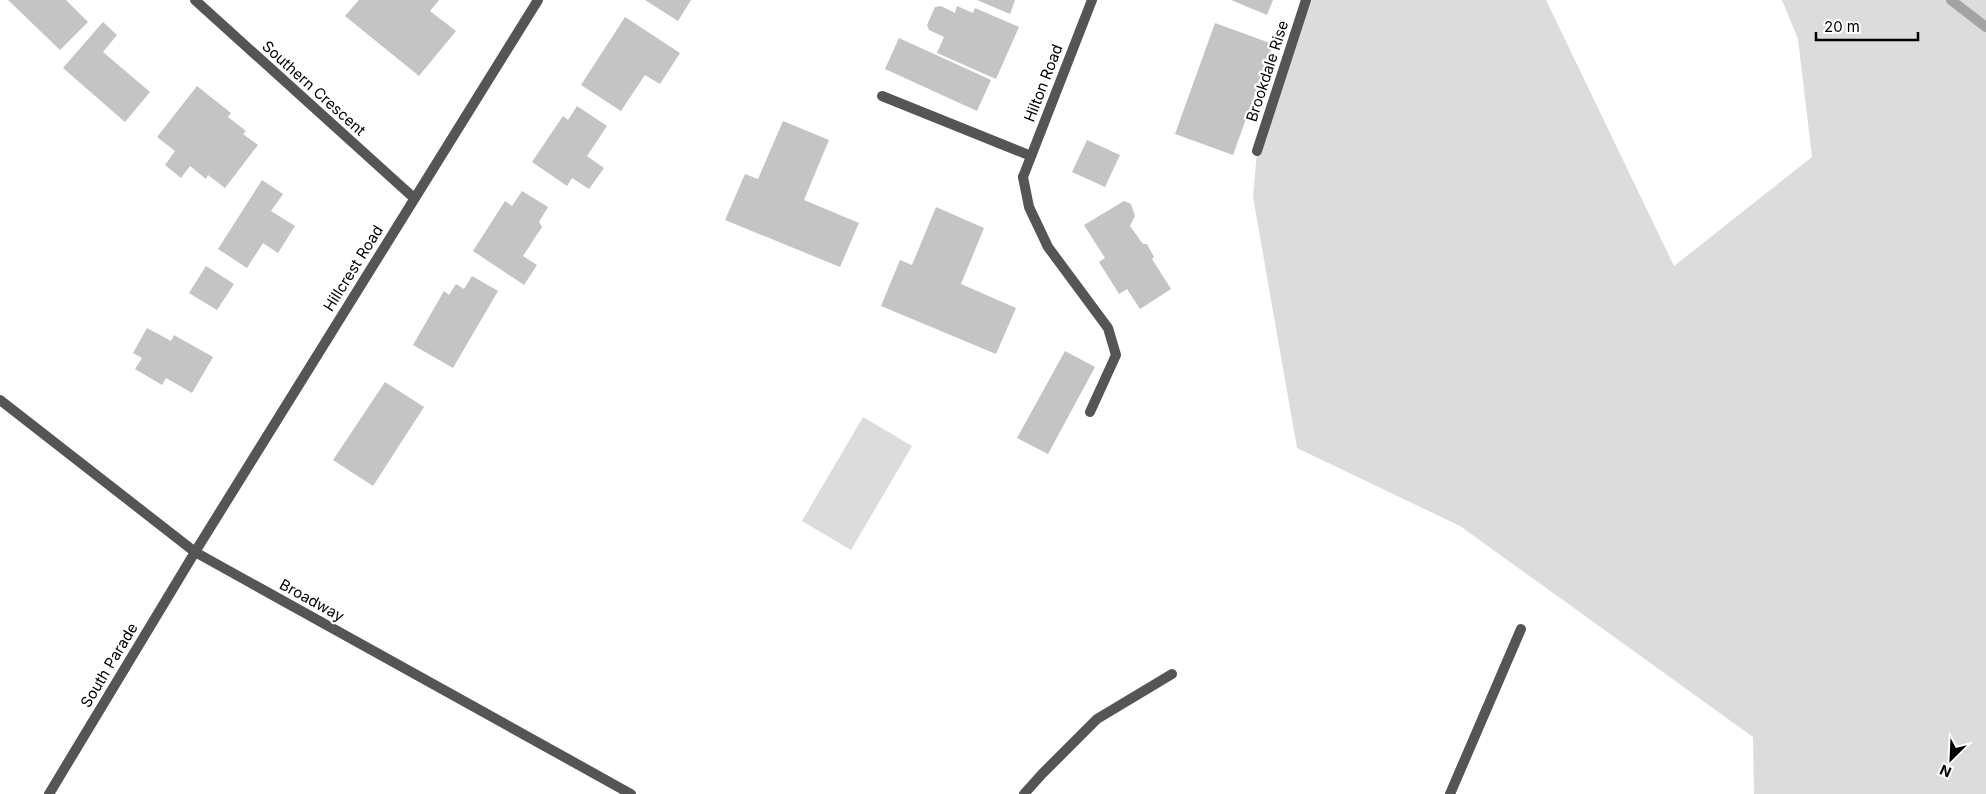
<svg xmlns="http://www.w3.org/2000/svg" width="1986" height="794" font-family="Inter,sans-serif">
<style>
.green{fill:#dcdcdc}
.lines{fill:none;stroke-linecap:round;stroke-linejoin:round}
.stream{stroke:#a3a3a3;stroke-width:10}
.building{fill:#c4c4c4}
.lane{stroke:#555;stroke-width:10}
.street{stroke:#555;stroke-width:10}
.labels{text-anchor:middle;dominant-baseline:central;stroke-width:4.5;stroke-linejoin:round;paint-order:stroke}
.street-label{font-size:15px;fill:#000;stroke:#fff}
</style>
<rect width="100%" height="100%" fill="#fff"/>
<!-- green -->
<g class="green">
<path d="M 1306,0 L 1546,0 L 1674,266 L 1812,157 L 1798,39 L 1782,0 L 1986,0 L 1986,794 L 1754,794 L 1753,737 L 1460,526 L 1297,448 L 1253,197 L 1257,151 Z"/>
<path d="M 863,417 L 912,446 L 851,550 L 802,521 Z"/>
</g>
<g class="lines">
<!-- stream -->
<path class="stream" d="M 1951,0 L 1986,27"/>
</g>
<!-- building -->
<g class="building">
<path d="M 8,0 L 66,0 L 88,22 L 60,50 Z"/>
<path d="M 359,0 L 439,0 L 430,11 L 456,31 L 419,76 L 345,16 Z"/>
<path d="M 645,0 L 691,0 L 678,21 Z"/>
<path d="M 977,0 L 1015,0 L 1010,14 Z"/>
<path d="M 1231,0 L 1273,0 L 1267,15 Z"/>
<path d="M 941,6 L 955,13 L 957,6 L 973,13 L 975,8 L 1019,27 L 996,79 L 937,53 L 944,37 L 929,30 L 927,25 L 935,7 Z"/>
<path d="M 625,17 L 680,53 L 660,84 L 645,75 L 621,111 L 581,85 Z"/>
<path d="M 103,22 L 117,35 L 103,52 L 150,92 L 125,122 L 63,68 Z"/>
<path d="M 1215,23 L 1273,44 L 1233,155 L 1175,134 Z"/>
<path d="M 899,38 L 991,80 L 977,111 L 885,69 Z"/>
<path d="M 197,86 L 231,113 L 228,117 L 246,131 L 243,134 L 258,145 L 225,188 L 208,175 L 206,179 L 190,166 L 181,178 L 165,165 L 175,151 L 157,137 Z"/>
<path d="M 577,106 L 607,126 L 587,156 L 604,168 L 589,189 L 572,178 L 567,186 L 532,162 L 563,116 L 568,120 Z"/>
<path d="M 783,121 L 829,140 L 804,200 L 859,223 L 840,267 L 725,220 L 745,174 L 758,179 Z"/>
<path d="M 1087,140 L 1120,155 L 1105,187 L 1072,172 Z"/>
<path d="M 262,180 L 283,194 L 271,211 L 295,226 L 278,253 L 263,243 L 247,268 L 218,249 Z"/>
<path d="M 522,191 L 548,207 L 539,222 L 542,227 L 523,256 L 537,265 L 524,285 L 473,251 L 505,201 L 512,206 Z"/>
<path d="M 1124,201 L 1131,204 L 1135,216 L 1130,226 L 1143,244 L 1147,244 L 1154,257 L 1152,259 L 1171,289 L 1140,309 L 1127,289 L 1119,294 L 1099,262 L 1105,258 L 1084,225 Z"/>
<path d="M 936,207 L 984,228 L 961,284 L 1016,308 L 996,354 L 881,306 L 900,260 L 912,265 Z"/>
<path d="M 206,266 L 234,284 L 217,310 L 189,293 Z"/>
<path d="M 472,276 L 498,291 L 453,368 L 413,345 L 444,291 L 449,295 L 456,284 L 464,289 Z"/>
<path d="M 147,328 L 171,341 L 174,335 L 213,357 L 192,393 L 166,378 L 162,385 L 135,369 L 142,358 L 133,353 Z"/>
<path d="M 1065,351 L 1095,367 L 1048,454 L 1017,438 Z"/>
<path d="M 385,382 L 424,407 L 373,486 L 333,460 Z"/>
</g>
<g class="lines">
<!-- lane -->
<g class="lane">
<path d="M 882,96 L 1031,156"/>
<path d="M 1023,177 L 1029,207 L 1048,247 L 1108,328 L 1116,355 L 1090,412"/>
<path d="M 1024,794 L 1042,774 L 1097,719 L 1172,674"/>
<path d="M 1450,794 L 1521,629"/>
</g>
<!-- street -->
<g class="street">
<path d="M 195,0 L 414,198"/>
<path d="M 1257,151 L 1306,0"/>
<path d="M 1023,177 L 1092,0"/>
<path d="M 0,400 L 195,552 L 631,794"/>
<path d="M 49,794 L 195,552 L 538,0"/>
</g>
</g>
<g class="labels">
<!-- street labels -->
<g class="street-label">
<text transform="translate(1267 71) rotate(-72)">Brookdale Rise</text>
<text transform="translate(1043 83) rotate(-69)">Hilton Road</text>
<text transform="translate(314 88) rotate(42)">Southern Crescent</text>
<text transform="translate(353 268) rotate(-58)">Hillcrest Road</text>
<text transform="translate(312 600) rotate(29)">Broadway</text>
<text transform="translate(109 665) rotate(-59)">South Parade</text>
</g>
</g>
<!-- north arrow -->
<g transform="translate(1951 759) rotate(204)" stroke="#ffffff" stroke-width="4" paint-order="stroke">
<path d="M0-4L9 19L0 12L-9 19Z" fill="#000000"/>
<text y="-8" font-size="14" font-weight="bold" text-anchor="middle" fill="#000000">N</text>
</g>
<!-- scale -->
<path d="M1816 32v8h102v-8" fill="none" stroke="#000000" stroke-width="2.5"/>
<text x="1824" y="32" font-size="15" fill="#000000" stroke="#ffffff" stroke-width="4" paint-order="stroke">20 m</text>
</svg>
